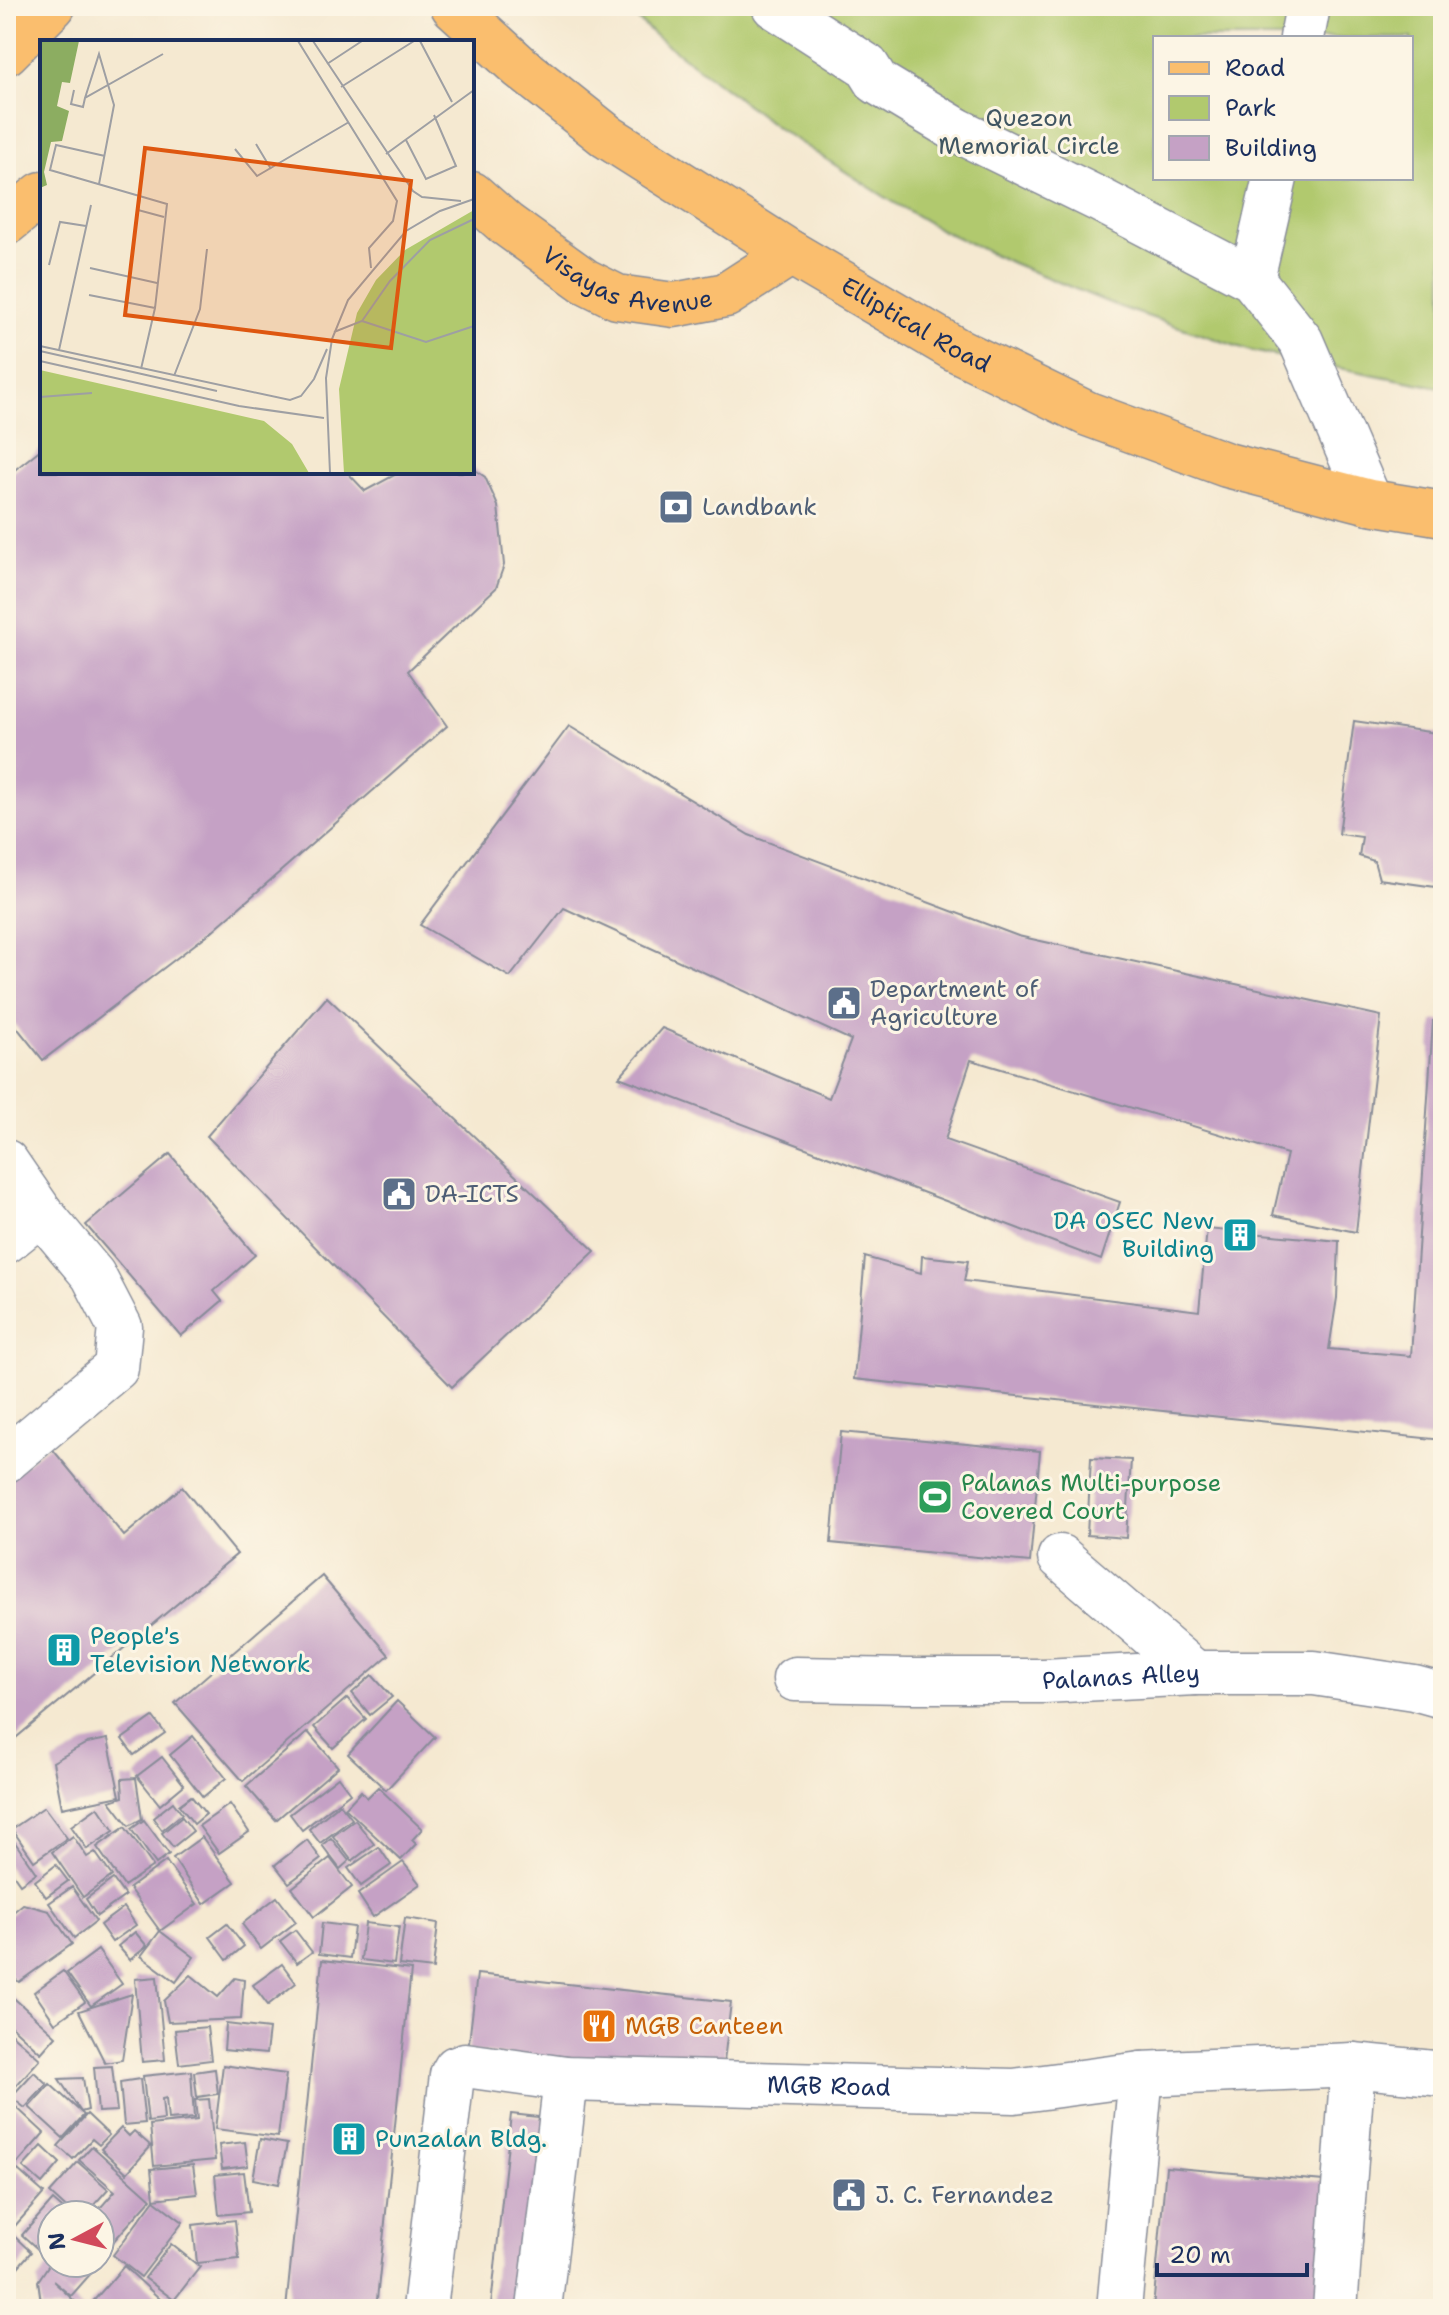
<svg xmlns="http://www.w3.org/2000/svg" width="1449" height="2315" font-family="'Shantell Sans',sans-serif">
<style>
.park{fill:#b1c96e;stroke:#667c66;stroke-width:2;fill-rule:evenodd}
.building{fill:#c5a1c5}
.lines{fill:none;stroke-linecap:round;stroke-linejoin:round}
.minor-casing{stroke:#888c98;stroke-width:47}
.major-casing{stroke:#888c98;stroke-width:47}
.minor{stroke:#fff;stroke-width:44}
.major{stroke:#fabe6e;stroke-width:44}
.labels{text-anchor:middle;dominant-baseline:central;stroke-width:6;stroke-linejoin:round;paint-order:stroke}
.park-label{font-size:24px;fill:#405662;stroke:#fcf5e5}
.street-label{font-size:24px;fill:#1b2f5e;stroke:#fcf5e5}
.service-label{font-size:24px;fill:#4e5e75;stroke:#fcf5e5;text-anchor:start}
.culture-label{font-size:24px;fill:#0d838f;stroke:#fcf5e5;text-anchor:start}
.leisure-label{font-size:24px;fill:#27864d;stroke:#fcf5e5;text-anchor:start}
.food-label{font-size:24px;fill:#c56008;stroke:#fcf5e5;text-anchor:start}
.inset-road{fill:none;stroke:#9e9fa3;stroke-width:2}
.view{fill:#de5710;fill-opacity:0.15;stroke:#de5710;stroke-width:4}
.inset-edge{fill:none;stroke:#1b2f5e;stroke-width:4}
</style>
<rect width="100%" height="100%" fill="#fcf5e5"/>
<filter id="ink" filterUnits="userSpaceOnUse"><feTurbulence type="fractalNoise" baseFrequency=".0125" numOctaves="2"/><feDisplacementMap in="SourceGraphic" scale="16" xChannelSelector="R" yChannelSelector="G"/><feConvolveMatrix kernelMatrix="1 2 1 2 8 2 1 2 1" color-interpolation-filters="sRGB"/></filter>
<filter id="wash" filterUnits="userSpaceOnUse"><feTurbulence type="fractalNoise" baseFrequency=".006" numOctaves="4" result="noise"/><feDisplacementMap in="SourceGraphic" scale="32" xChannelSelector="R" yChannelSelector="G"/><feGaussianBlur stdDeviation="1.8" result="paint"/><feColorMatrix in="noise" values="0 0 0 0 0 0 0 0 0 0 0 0 0 0 0 0 0 1.4 0 .05"/><feComposite in="paint" operator="in"/></filter>
<g filter="url(#wash)">
<rect width="100%" height="100%" fill="#f5e9d1"/>
<!-- park -->
<path class="park" d="M 622,6 L 1443,6 L 1443,388 L 1251,351 L 1117,306 L 1012,263 L 941,230 L 888,199 L 779,129 L 657,37 ZM 1155,38 L 1411,38 L 1411,178 L 1155,178 Z"/>
<g id="blocks">
<!-- building -->
<g class="building">
<path d="M 42,448 L 42,472 L 347,472 L 365,491 L 400,472 L 472,472 L 472,468 L 485,477 L 498,506 L 504,565 L 496,588 L 408,671 L 447,726 L 211,932 L 43,1060 L 6,1014 L 6,477 Z"/>
<path d="M 1354,721 L 1443,734 L 1443,888 L 1379,879 L 1374,861 L 1359,856 L 1362,837 L 1339,834 Z"/>
<path d="M 569,726 L 749,835 L 1018,936 L 1381,1016 L 1356,1232 L 1273,1215 L 1287,1154 L 971,1060 L 945,1140 L 1120,1202 L 1101,1260 L 619,1077 L 662,1028 L 829,1098 L 851,1040 L 564,908 L 510,977 L 420,925 Z"/>
<path d="M 327,997 L 595,1251 L 452,1387 L 207,1136 Z"/>
<path d="M 1433,1021 L 1443,1021 L 1443,1440 L 854,1379 L 865,1257 L 921,1273 L 922,1256 L 968,1261 L 964,1281 L 1199,1311 L 1207,1229 L 1339,1241 L 1337,1298 L 1329,1349 L 1411,1356 Z"/>
<path d="M 170,1154 L 255,1255 L 214,1291 L 222,1301 L 181,1336 L 86,1225 Z"/>
<path d="M 841,1432 L 1040,1451 L 1030,1562 L 831,1543 Z"/>
<path d="M 49,1445 L 124,1536 L 182,1487 L 237,1554 L 6,1746 L 6,1481 Z"/>
<path d="M 1091,1458 L 1131,1460 L 1126,1538 L 1087,1535 Z"/>
<path d="M 322,1576 L 389,1655 L 243,1781 L 175,1703 Z"/>
<path d="M 372,1675 L 392,1697 L 370,1715 L 352,1693 Z"/>
<path d="M 347,1698 L 366,1719 L 333,1748 L 314,1727 Z"/>
<path d="M 397,1701 L 435,1737 L 386,1790 L 348,1754 Z"/>
<path d="M 153,1717 L 165,1733 L 134,1755 L 122,1739 Z"/>
<path d="M 308,1732 L 338,1767 L 276,1820 L 246,1786 Z"/>
<path d="M 193,1736 L 226,1778 L 203,1797 L 170,1755 Z"/>
<path d="M 108,1739 L 120,1796 L 62,1808 L 53,1762 L 87,1743 Z"/>
<path d="M 162,1757 L 184,1785 L 160,1805 L 137,1776 Z"/>
<path d="M 338,1777 L 350,1793 L 302,1830 L 290,1814 Z"/>
<path d="M 136,1778 L 142,1819 L 129,1826 L 110,1801 L 123,1797 L 122,1779 Z"/>
<path d="M 378,1787 L 422,1829 L 412,1840 L 416,1844 L 401,1860 L 345,1808 L 361,1791 L 367,1798 Z"/>
<path d="M 191,1796 L 206,1814 L 194,1824 L 179,1805 Z"/>
<path d="M 173,1802 L 182,1814 L 162,1830 L 153,1818 Z"/>
<path d="M 230,1804 L 249,1832 L 219,1853 L 199,1826 Z"/>
<path d="M 340,1804 L 352,1819 L 320,1843 L 309,1829 Z"/>
<path d="M 44,1807 L 67,1838 L 34,1861 L 12,1829 Z"/>
<path d="M 98,1807 L 114,1831 L 87,1849 L 71,1826 Z"/>
<path d="M 182,1817 L 193,1831 L 173,1847 L 162,1833 Z"/>
<path d="M 144,1820 L 169,1854 L 156,1864 L 131,1829 Z"/>
<path d="M 355,1820 L 374,1844 L 352,1861 L 333,1836 Z"/>
<path d="M 125,1827 L 153,1866 L 124,1886 L 97,1847 Z"/>
<path d="M 73,1836 L 87,1857 L 95,1852 L 112,1876 L 83,1897 L 52,1852 Z"/>
<path d="M 202,1837 L 235,1882 L 204,1904 L 173,1858 Z"/>
<path d="M 12,1838 L 36,1873 L 20,1884 L 6,1864 L 6,1843 Z"/>
<path d="M 331,1838 L 349,1861 L 340,1869 L 322,1845 Z"/>
<path d="M 307,1840 L 321,1859 L 289,1883 L 275,1865 Z"/>
<path d="M 379,1847 L 391,1865 L 361,1886 L 348,1868 Z"/>
<path d="M 330,1858 L 352,1887 L 314,1917 L 292,1888 Z"/>
<path d="M 166,1861 L 197,1904 L 160,1931 L 194,1957 L 176,1982 L 141,1956 L 160,1931 L 129,1888 Z"/>
<path d="M 403,1862 L 420,1884 L 373,1917 L 358,1894 Z"/>
<path d="M 56,1865 L 68,1881 L 46,1897 L 35,1881 Z"/>
<path d="M 113,1879 L 125,1896 L 97,1916 L 86,1899 Z"/>
<path d="M 72,1887 L 96,1921 L 74,1938 L 49,1903 Z"/>
<path d="M 277,1897 L 296,1922 L 261,1949 L 242,1924 Z"/>
<path d="M 23,1904 L 49,1911 L 72,1944 L 19,1982 L 6,1972 L 6,1918 Z"/>
<path d="M 124,1907 L 136,1925 L 112,1942 L 100,1925 Z"/>
<path d="M 405,1918 L 438,1923 L 433,1969 L 399,1965 Z"/>
<path d="M 322,1923 L 354,1927 L 350,1958 L 319,1954 Z"/>
<path d="M 365,1923 L 399,1927 L 394,1964 L 361,1960 Z"/>
<path d="M 227,1924 L 244,1946 L 227,1960 L 210,1937 Z"/>
<path d="M 295,1930 L 312,1952 L 297,1963 L 280,1941 Z"/>
<path d="M 135,1932 L 147,1946 L 130,1960 L 118,1946 Z"/>
<path d="M 98,1950 L 122,1984 L 91,2006 L 67,1973 Z"/>
<path d="M 322,1960 L 411,1970 L 376,2309 L 286,2309 Z"/>
<path d="M 282,1964 L 296,1983 L 268,2005 L 253,1985 Z"/>
<path d="M 63,1971 L 85,2002 L 55,2023 L 34,1992 Z"/>
<path d="M 477,1974 L 731,2002 L 722,2079 L 468,2051 Z"/>
<path d="M 191,1975 L 218,1997 L 235,1978 L 244,1980 L 241,2019 L 168,2022 L 164,2001 Z"/>
<path d="M 157,1977 L 165,2060 L 142,2062 L 135,1979 Z"/>
<path d="M 6,1991 L 56,2036 L 41,2053 L 6,2021 Z"/>
<path d="M 132,1994 L 122,2060 L 105,2063 L 79,2011 Z"/>
<path d="M 226,2024 L 269,2029 L 266,2054 L 224,2050 Z"/>
<path d="M 207,2027 L 211,2060 L 179,2064 L 175,2030 Z"/>
<path d="M 6,2029 L 40,2059 L 6,2097 Z"/>
<path d="M 223,2065 L 286,2074 L 278,2137 L 215,2129 Z"/>
<path d="M 112,2066 L 117,2111 L 98,2112 L 94,2067 Z"/>
<path d="M 215,2069 L 218,2094 L 197,2097 L 194,2072 Z"/>
<path d="M 191,2071 L 194,2118 L 168,2120 L 166,2098 L 162,2099 L 164,2120 L 148,2122 L 143,2076 Z"/>
<path d="M 34,2072 L 47,2084 L 25,2108 L 11,2097 Z"/>
<path d="M 83,2078 L 88,2110 L 81,2112 L 59,2079 Z"/>
<path d="M 140,2079 L 145,2123 L 124,2125 L 120,2082 Z"/>
<path d="M 50,2084 L 84,2115 L 63,2138 L 29,2107 Z"/>
<path d="M 209,2099 L 215,2160 L 154,2166 L 150,2125 L 197,2120 L 195,2100 Z"/>
<path d="M 14,2105 L 44,2133 L 16,2165 L 6,2155 L 6,2114 Z"/>
<path d="M 87,2114 L 109,2135 L 99,2145 L 92,2139 L 73,2159 L 58,2146 Z"/>
<path d="M 511,2114 L 556,2119 L 536,2309 L 491,2306 Z"/>
<path d="M 121,2128 L 129,2136 L 134,2131 L 151,2146 L 127,2173 L 101,2149 Z"/>
<path d="M 260,2139 L 287,2144 L 279,2184 L 253,2179 Z"/>
<path d="M 245,2142 L 248,2166 L 222,2169 L 219,2145 Z"/>
<path d="M 42,2146 L 60,2163 L 42,2184 L 23,2167 Z"/>
<path d="M 92,2146 L 151,2199 L 111,2244 L 100,2234 L 100,2215 L 94,2215 L 115,2191 L 79,2160 Z"/>
<path d="M 78,2162 L 108,2189 L 85,2215 L 74,2215 L 50,2193 Z"/>
<path d="M 193,2165 L 197,2194 L 154,2199 L 151,2169 Z"/>
<path d="M 1166,2167 L 1335,2182 L 1324,2309 L 1153,2309 Z"/>
<path d="M 18,2170 L 44,2193 L 6,2236 L 6,2183 Z"/>
<path d="M 244,2172 L 249,2212 L 219,2215 L 215,2175 Z"/>
<path d="M 53,2200 L 70,2215 L 52,2215 L 52,2258 L 50,2260 L 22,2235 Z"/>
<path d="M 154,2200 L 183,2222 L 141,2277 L 113,2255 Z"/>
<path d="M 235,2220 L 239,2259 L 197,2263 L 193,2225 Z"/>
<path d="M 14,2236 L 31,2252 L 6,2281 L 6,2245 Z"/>
<path d="M 171,2244 L 200,2267 L 174,2300 L 145,2278 Z"/>
<path d="M 100,2247 L 108,2254 L 71,2296 L 53,2281 L 83,2309 L 42,2309 L 38,2281 L 50,2263 L 100,2263 Z"/>
<path d="M 124,2266 L 171,2309 L 92,2309 L 89,2306 Z"/>
</g>
</g>
</g>
<g filter="url(#ink)">
<use href="#blocks" fill-opacity="0" stroke="#888c98" stroke-width="2"/>
<g class="lines">
<defs>
<g id="minor">
<path d="M 774,6 L 867,66 L 877,82 L 957,130 L 1100,200 L 1252,279 L 1301,341 L 1370,502"/>
<path d="M 1302,38 L 1308,6"/>
<path d="M 1252,279 L 1275,178"/>
<path d="M 6,1162 L 41,1213 L 93,1275 L 120,1327 L 116,1368 L 6,1460"/>
<path d="M 6,1241 L 41,1213"/>
<path d="M 1060,1557 L 1195,1673"/>
<path id="s1" d="M 795,1679 L 907,1681 L 1044,1681 L 1195,1673 L 1314,1673 L 1414,1688 L 1443,1696"/>
<path id="s2" d="M 425,2309 L 452,2075 L 456,2068 L 465,2065 L 566,2079 L 1014,2091 L 1141,2074 L 1353,2065 L 1443,2074"/>
<path d="M 539,2309 L 566,2079"/>
<path d="M 1119,2309 L 1141,2074"/>
<path d="M 1335,2309 L 1353,2065"/>
</g>
<g id="major">
<path id="s3" d="M 453,6 L 520,67 L 608,137 L 791,253 L 955,349 L 1088,414 L 1227,465 L 1370,502 L 1443,514"/>
<path d="M 6,53 L 53,6"/>
<path id="s4" d="M 472,194 L 506,224 L 585,281 L 617,297 L 674,305 L 726,295 L 791,253"/>
<path d="M 6,223 L 42,194"/>
</g>
</defs>
<!-- minor casing -->
<use href="#minor" class="minor-casing"/>
<!-- major casing -->
<use href="#major" class="major-casing"/>
<!-- minor -->
<use href="#minor" class="minor"/>
<!-- major -->
<use href="#major" class="major"/>
</g>
</g>
<!-- icons -->
<defs>
<symbol id="bank-square" viewBox="-11 -11 22 22"><rect x="-9" y="-9" width="18" height="18" rx="4" fill="#5c6f8a" stroke="#fcf5e5"/><path d="M-6-4H6V4H-6ZM0-2.3a2.3 2.3 0 1 0 0 4.6a2.3 2.3 0 1 0 0-4.6Z" fill="#fff"/></symbol>
<symbol id="civic-square" viewBox="-11 -11 22 22"><rect x="-9" y="-9" width="18" height="18" rx="4" fill="#5c6f8a" stroke="#fcf5e5"/><path d="M-.6-6.5H3V-4.5H.6V-3L4-1V1h2V6H-6V1h2V-1L-.6-3ZM-1.2 2.5V6h2.4V2.5Z" fill="#fff"/></symbol>
<symbol id="building-square" viewBox="-11 -11 22 22"><rect x="-9" y="-9" width="18" height="18" rx="4" fill="#0f9aa8" stroke="#fcf5e5"/><path d="M-4-6H4V6H1V3H-1V6H-4ZM-2.5-4.3h1.7v1.8h-1.7ZM.8-4.3h1.7v1.8H.8ZM-2.5-1h1.7V.8h-1.7ZM.8-1h1.7V.8H.8Z" fill="#fff"/></symbol>
<symbol id="stadium-square" viewBox="-11 -11 22 22"><rect x="-9" y="-9" width="18" height="18" rx="4" fill="#2e9e5b" stroke="#fcf5e5"/><path d="M0-5a6.5 5 0 1 0 0 10a6.5 5 0 1 0 0-10ZM-3.5-1.8h7v3.6h-7Z" fill="#fff"/></symbol>
<symbol id="restaurant-square" viewBox="-11 -11 22 22"><rect x="-9" y="-9" width="18" height="18" rx="4" fill="#e8710a" stroke="#fcf5e5"/><path d="M-5-6h1v4h1v-4h1v4h1v-4h1v5L-1.5 .5V6h-2V.5L-5-1ZM5-6V6H3V1.5H1.5Q1.5-4 5-6Z" fill="#fff"/></symbol>
</defs>
<g fill-rule="evenodd">
<use href="#bank-square" x="656" y="487" width="40" height="40"/>
<use href="#civic-square" x="824" y="983" width="40" height="40"/>
<use href="#civic-square" x="379" y="1174" width="40" height="40"/>
<use href="#building-square" x="1220" y="1215" width="40" height="40"/>
<use href="#stadium-square" x="915" y="1477" width="40" height="40"/>
<use href="#building-square" x="44" y="1630" width="40" height="40"/>
<use href="#restaurant-square" x="579" y="2006" width="40" height="40"/>
<use href="#building-square" x="329" y="2119" width="40" height="40"/>
<use href="#civic-square" x="829" y="2175" width="40" height="40"/>
</g>
<g class="labels">
<!-- park labels -->
<g class="park-label">
<text x="1029" y="118">Quezon<tspan x="1029" dy="28">Memorial Circle</tspan></text>
</g>
<!-- street labels -->
<g class="street-label">
<text stroke="none"><textPath href="#s4" startOffset="184">Visayas Avenue</textPath></text>
<text stroke="none"><textPath href="#s3" startOffset="564">Elliptical Road</textPath></text>
<text stroke="none"><textPath href="#s1" startOffset="326">Palanas Alley</textPath></text>
<text stroke="none"><textPath href="#s2" startOffset="618">MGB Road</textPath></text>
</g>
<!-- service labels -->
<g class="service-label">
<text x="702" y="507">Landbank</text>
<text x="870" y="989">Department of<tspan x="870" dy="28">Agriculture</tspan></text>
<text x="425" y="1194">DA-ICTS</text>
<text x="875" y="2195">J. C. Fernandez</text>
</g>
<!-- culture labels -->
<g class="culture-label">
<text x="1214" y="1221" text-anchor="end">DA OSEC New<tspan x="1214" dy="28">Building</tspan></text>
<text x="90" y="1636">People's<tspan x="90" dy="28">Television Network</tspan></text>
<text x="375" y="2139">Punzalan Bldg.</text>
</g>
<!-- leisure labels -->
<g class="leisure-label">
<text x="961" y="1483">Palanas Multi-purpose<tspan x="961" dy="28">Covered Court</tspan></text>
</g>
<!-- food labels -->
<g class="food-label">
<text x="625" y="2026">MGB Canteen</text>
</g>
</g>
<!-- overview -->
<g transform="translate(40 40)">
<rect width="434" height="434" fill="#f5e9d1"/>
<path d="M 0,1 L 39,1 L 30,43 L 22,42 L 17,66 L 29,71 L 22,101 L 11,102 L 4,132 L 7,145 L 0,148 Z" fill="#8cad61"/>
<path d="M 434,170 L 434,433 L 304,433 L 299,349 L 317,273 L 336,240 L 365,210 ZM 0,330 L 224,381 L 252,404 L 269,433 L 0,433 Z" fill="#b1c96e"/>
<path class="inset-road" d="M 258,1 L 357,161 L 353,181 L 329,208 L 331,228M 273,1 L 373,151 L 382,157 L 421,161M 380,1 L 412,62M 287,24 L 322,1M 301,47 L 374,1M 34,50 L 31,64 L 43,67 L 45,58 L 123,14M 45,58 L 59,14 L 74,65 L 59,144M 366,100 L 386,139 L 416,126 L 394,75M 216,104 L 231,129M 195,109 L 217,136 L 309,82M 346,114 L 434,50M 65,116 L 16,105 L 10,130 L 127,164 L 115,268 L 101,329M 100,158 L 98,170 L 124,177M 9,225 L 20,182 L 46,186M 50,228 L 117,243M 49,255 L 115,268M 322,281 L 386,302 L 434,286M 294,292 L 322,281 L 350,241 L 390,200 L 434,179M 0,306 L 250,360 L 261,356 L 274,339 L 287,309M 19,310 L 51,165M 0,311 L 177,351M 0,321 L 199,366 L 284,378M 134,336 L 160,269 L 167,209M 0,357 L 52,353M 290,433 L 286,338 L 292,299 L 308,260 L 366,191 L 400,171 L 434,159"/>
<path class="view" d="M 105,108 L 371,141 L 351,308 L 85,275 Z"/>
<rect width="434" height="434" class="inset-edge"/>
</g>
<!-- margin -->
<rect width="1449" height="2315" fill="none" stroke="#fcf5e5" stroke-width="32"/>
<!-- legend -->
<rect x="1153" y="36" width="260" height="144" fill="#fcf5e5" stroke="#a2a6af" stroke-width="2"/>
<rect x="1169" y="62" width="40" height="12" fill="#fabe6e" stroke="#a2a6af" stroke-width="2"/>
<text x="1225" y="76" font-size="24" fill="#1b2f5e">Road</text>
<rect x="1169" y="96" width="40" height="24" fill="#b1c96e" stroke="#a2a6af" stroke-width="2"/>
<text x="1225" y="116" font-size="24" fill="#1b2f5e">Park</text>
<rect x="1169" y="136" width="40" height="24" fill="#c5a1c5" stroke="#a2a6af" stroke-width="2"/>
<text x="1225" y="156" font-size="24" fill="#1b2f5e">Building</text>
<!-- north arrow -->
<g transform="translate(76 2239) rotate(263)"><circle r="38" fill="#fcf5e5" stroke="#a2a6af" stroke-width="2"/>
<path d="M0-6L14 30L0 20L-14 30Z" fill="#d1495b"/>
<text y="-12" font-size="22" font-weight="bold" text-anchor="middle" fill="#1b2f5e">N</text>
</g>
<!-- scale -->
<path d="M1157 2263v12h150v-12" fill="none" stroke="#1b2f5e" stroke-width="4"/>
<text x="1169" y="2263" font-size="24" fill="#1b2f5e" stroke="#fcf5e5" stroke-width="6" paint-order="stroke">20 m</text>
</svg>
